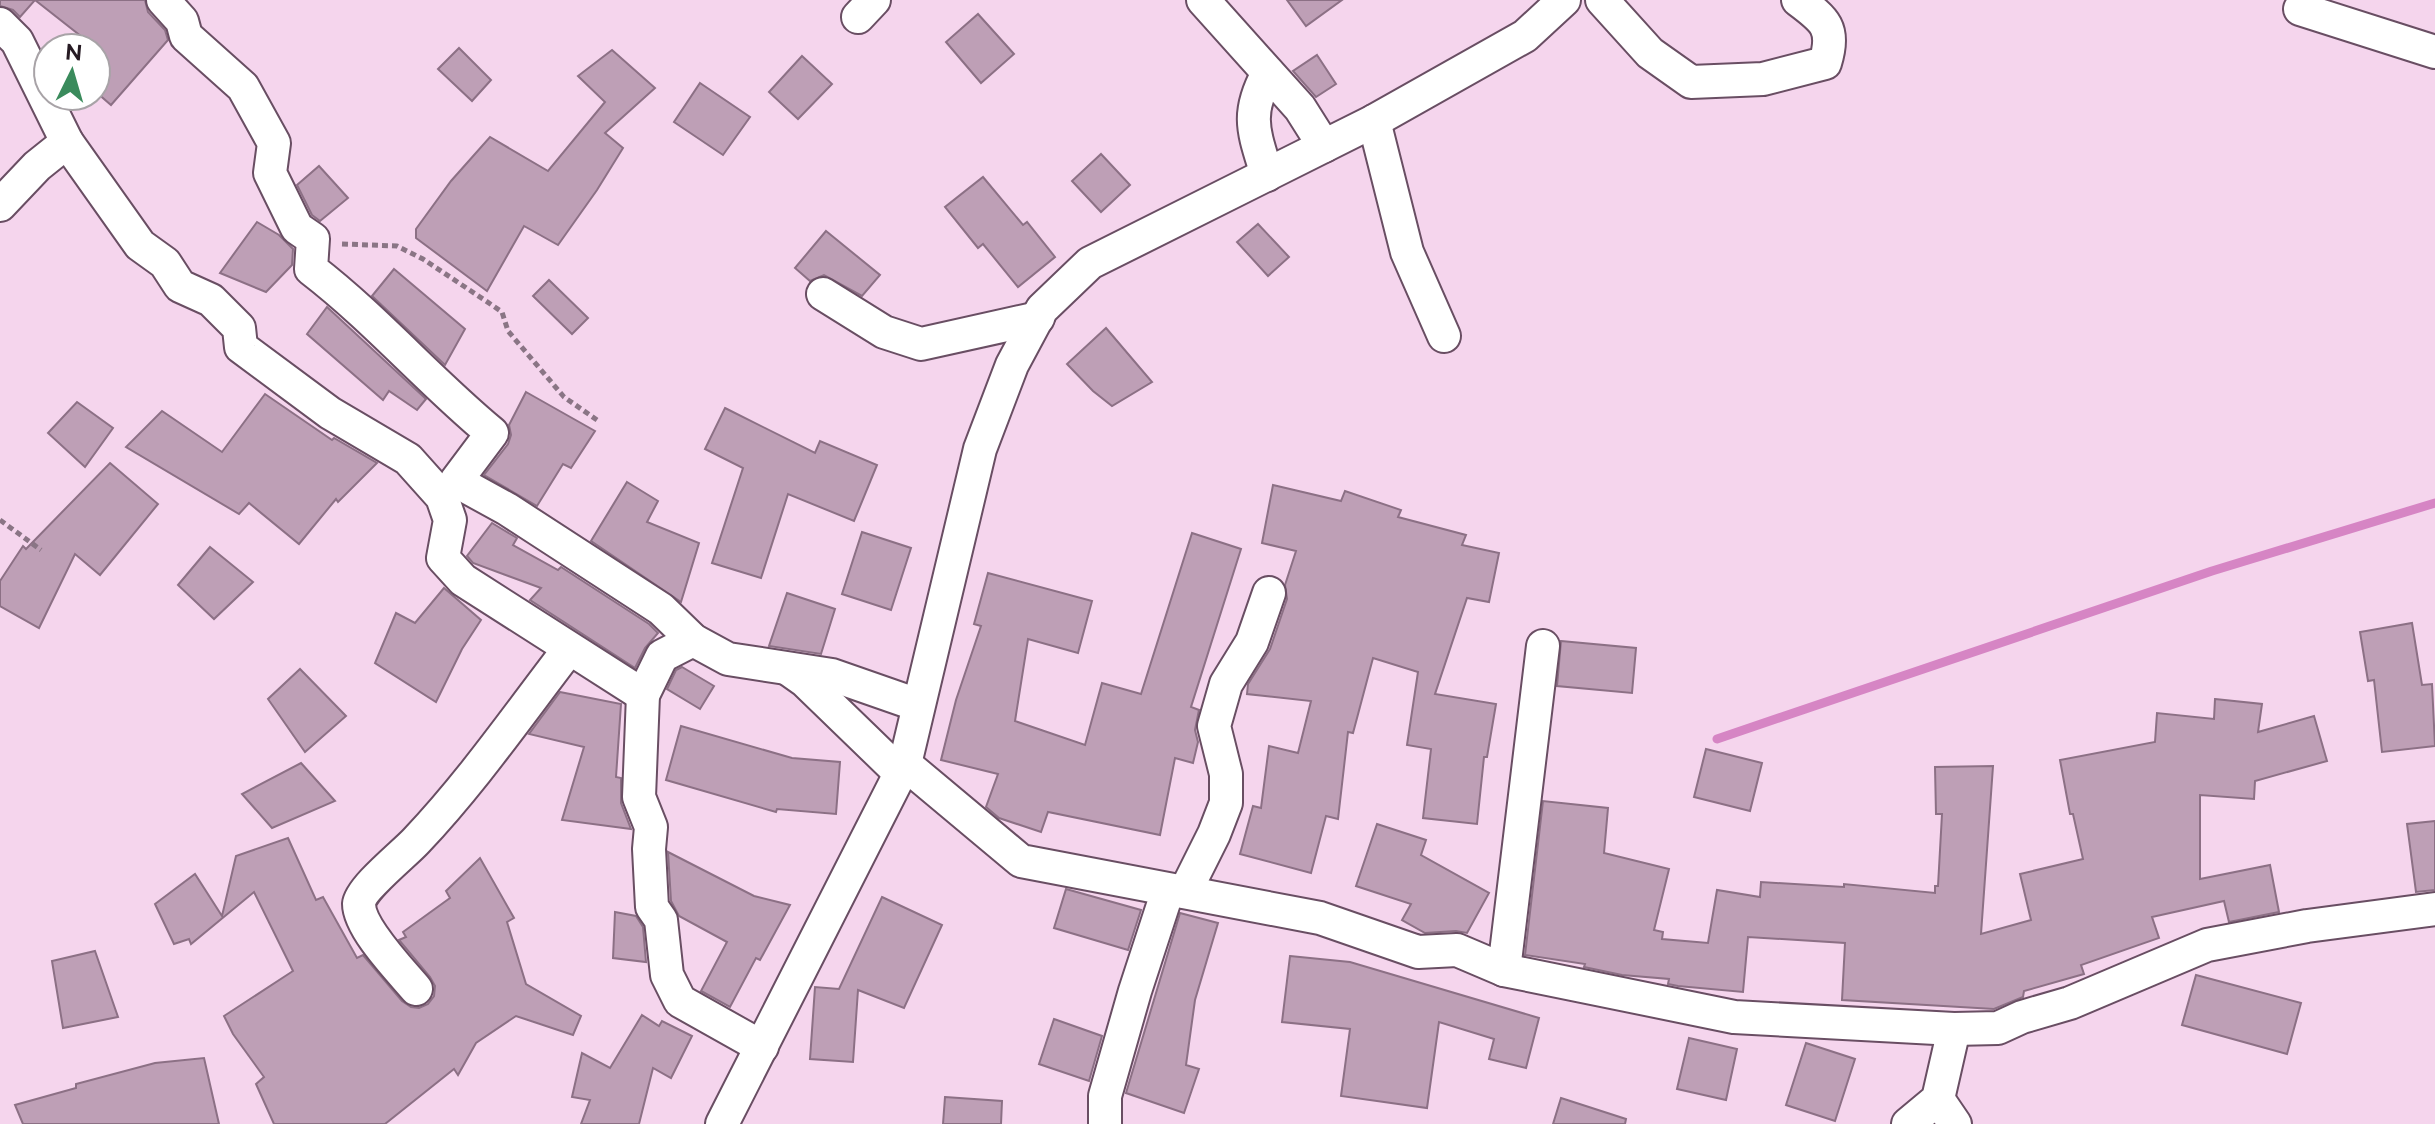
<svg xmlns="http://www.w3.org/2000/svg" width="2435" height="1124" font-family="Raleway,sans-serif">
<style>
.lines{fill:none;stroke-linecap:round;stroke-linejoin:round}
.stream{stroke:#d685c4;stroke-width:9}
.building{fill:#be9fb6;stroke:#8c7085;stroke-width:2}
.street-casing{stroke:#694e63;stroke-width:36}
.path{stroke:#8a7585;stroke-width:5;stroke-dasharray:6 4;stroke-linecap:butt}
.street{stroke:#fff;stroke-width:32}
</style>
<rect width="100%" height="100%" fill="#f5d5ed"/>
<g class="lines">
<!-- stream -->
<path class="stream" d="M 1717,739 L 2212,571 L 2435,503"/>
</g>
<!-- building -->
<g class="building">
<path d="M 0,0 L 35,0 L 20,17 L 13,10 L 0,6 Z"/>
<path d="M 35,0 L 145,0 L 148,12 L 165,30 L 168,40 L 111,105 L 96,92 L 96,48 Z"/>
<path d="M 1287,0 L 1342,0 L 1306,26 Z"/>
<path d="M 978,14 L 1014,54 L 981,83 L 946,42 Z"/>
<path d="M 459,48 L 491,80 L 472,101 L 438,69 Z"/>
<path d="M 612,50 L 655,88 L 605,133 L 623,148 L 597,190 L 558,245 L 524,226 L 487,291 L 416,238 L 416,229 L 451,181 L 490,137 L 548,171 L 605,102 L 578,76 Z"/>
<path d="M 1317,55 L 1336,84 L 1316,97 L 1293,71 Z"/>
<path d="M 802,56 L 832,84 L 798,119 L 769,92 Z"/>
<path d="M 700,83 L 750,117 L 723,155 L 674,122 Z"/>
<path d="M 1101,154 L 1130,185 L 1101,212 L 1072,181 Z"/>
<path d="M 319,166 L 348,198 L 320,221 L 312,215 L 297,185 Z"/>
<path d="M 983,177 L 1023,225 L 1027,222 L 1055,257 L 1018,287 L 983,244 L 978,248 L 945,207 Z"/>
<path d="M 257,222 L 279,235 L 293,249 L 292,265 L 266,292 L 220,273 Z"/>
<path d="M 1258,224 L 1289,257 L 1268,276 L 1237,242 Z"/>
<path d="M 826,231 L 880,275 L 862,296 L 824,275 L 810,281 L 795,268 Z"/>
<path d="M 394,269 L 465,329 L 445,365 L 372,296 Z"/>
<path d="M 549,280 L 588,318 L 572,334 L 533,296 Z"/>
<path d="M 327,307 L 426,399 L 417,410 L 389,391 L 383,400 L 307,334 Z"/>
<path d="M 1106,328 L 1152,382 L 1112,406 L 1093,391 L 1067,364 Z"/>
<path d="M 526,392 L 595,431 L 571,468 L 563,464 L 537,506 L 484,475 L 508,444 L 511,435 L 509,425 Z"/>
<path d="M 265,394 L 332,440 L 334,438 L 377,463 L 338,502 L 336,499 L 299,544 L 249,503 L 239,514 L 126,447 L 162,411 L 222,452 Z"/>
<path d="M 77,402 L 113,428 L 85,467 L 48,433 Z"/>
<path d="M 725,408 L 815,453 L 820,441 L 877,465 L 854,521 L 788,494 L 761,578 L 712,563 L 743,468 L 705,449 Z"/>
<path d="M 110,463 L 158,504 L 100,575 L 75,554 L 39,628 L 0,606 L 0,581 L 23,546 L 26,549 Z"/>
<path d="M 627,482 L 658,501 L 647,522 L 699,543 L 681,602 L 591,541 Z"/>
<path d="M 1273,485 L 1341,501 L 1345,491 L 1401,510 L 1398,517 L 1466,535 L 1462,545 L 1499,553 L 1489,602 L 1467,598 L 1435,694 L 1496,704 L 1487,757 L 1484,757 L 1477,824 L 1423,818 L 1431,749 L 1407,745 L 1418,672 L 1373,658 L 1353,733 L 1348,732 L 1338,819 L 1326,816 L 1311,873 L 1240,854 L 1253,806 L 1261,808 L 1269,746 L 1298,753 L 1311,701 L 1247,694 L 1248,684 L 1270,649 L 1287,599 L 1285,585 L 1296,551 L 1262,543 Z"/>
<path d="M 492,523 L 517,538 L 513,545 L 558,570 L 561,567 L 649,624 L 658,633 L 645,648 L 635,668 L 530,600 L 541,588 L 473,563 L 467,556 Z"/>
<path d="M 862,532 L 911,548 L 891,610 L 842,594 Z"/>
<path d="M 1192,533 L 1241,549 L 1191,707 L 1199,710 L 1195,730 L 1198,742 L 1193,763 L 1175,758 L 1160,835 L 1048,812 L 1041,832 L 999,818 L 986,807 L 998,774 L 941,760 L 956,700 L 981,626 L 974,624 L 988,573 L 1092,601 L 1078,653 L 1028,639 L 1015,721 L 1085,745 L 1102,683 L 1141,694 Z"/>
<path d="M 210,547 L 253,582 L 214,619 L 178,585 Z"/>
<path d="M 444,588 L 481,620 L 462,649 L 436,702 L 375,663 L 396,613 L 415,623 Z"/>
<path d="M 787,593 L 835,609 L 821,654 L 769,646 Z"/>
<path d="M 2412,623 L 2422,685 L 2432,684 L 2435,746 L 2382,752 L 2374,680 L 2368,681 L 2360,632 Z"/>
<path d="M 1561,641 L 1636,648 L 1632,693 L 1557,686 Z"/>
<path d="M 682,667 L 714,686 L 700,709 L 667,689 L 676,670 Z"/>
<path d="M 300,669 L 346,716 L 305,752 L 268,699 Z"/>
<path d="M 560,692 L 621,704 L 616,777 L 621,778 L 621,803 L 631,829 L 562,820 L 584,747 L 529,734 Z"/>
<path d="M 2215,699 L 2262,704 L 2258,732 L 2314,716 L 2327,761 L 2255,781 L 2254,799 L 2200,795 L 2200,879 L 2270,865 L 2279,912 L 2229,922 L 2224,901 L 2152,917 L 2159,938 L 2081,965 L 2084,974 L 2024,991 L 2023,997 L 1994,1009 L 1842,1000 L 1845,943 L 1748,937 L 1743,992 L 1678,986 L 1668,984 L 1669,979 L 1622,975 L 1584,967 L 1585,964 L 1525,955 L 1543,801 L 1608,808 L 1604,853 L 1669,869 L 1654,930 L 1663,932 L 1662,939 L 1708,943 L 1717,890 L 1760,897 L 1761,882 L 1844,887 L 1844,884 L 1935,893 L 1935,886 L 1938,886 L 1942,814 L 1936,814 L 1935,767 L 1993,766 L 1981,934 L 2031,920 L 2020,874 L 2083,859 L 2073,814 L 2070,814 L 2060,760 L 2155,742 L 2157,713 L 2214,719 Z"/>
<path d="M 681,726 L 792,758 L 840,762 L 836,814 L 777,809 L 776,812 L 666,780 Z"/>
<path d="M 1706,749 L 1762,763 L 1750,811 L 1694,797 Z"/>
<path d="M 301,763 L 335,801 L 272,828 L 242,794 Z"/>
<path d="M 2435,821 L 2435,890 L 2416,892 L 2407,824 Z"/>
<path d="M 1377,824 L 1426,840 L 1421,855 L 1489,893 L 1467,933 L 1456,931 L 1425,933 L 1402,920 L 1411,904 L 1356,886 Z"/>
<path d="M 288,838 L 316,900 L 323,897 L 357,958 L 363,955 L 402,1001 L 411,1007 L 419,1008 L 428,1004 L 434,996 L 435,986 L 430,977 L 399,940 L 406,937 L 403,932 L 450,898 L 446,891 L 480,858 L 514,918 L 507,922 L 526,984 L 581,1016 L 573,1035 L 516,1016 L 476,1043 L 458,1075 L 454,1069 L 385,1124 L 274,1124 L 256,1084 L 264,1077 L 233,1034 L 224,1016 L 293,971 L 254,892 L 191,944 L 189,939 L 174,944 L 155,904 L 195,874 L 222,916 L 236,856 Z"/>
<path d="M 668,852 L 754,896 L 790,905 L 760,960 L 756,958 L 730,1007 L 701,991 L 727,942 L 679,916 L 671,901 Z"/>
<path d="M 1066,889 L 1141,910 L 1128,950 L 1054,928 Z"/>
<path d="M 882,897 L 942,925 L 904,1008 L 858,990 L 853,1062 L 810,1059 L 815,987 L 839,989 Z"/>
<path d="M 615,912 L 636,916 L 643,927 L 646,962 L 613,958 Z"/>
<path d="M 1180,913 L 1218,923 L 1195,1000 L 1186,1065 L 1199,1069 L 1184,1113 L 1126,1093 Z"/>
<path d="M 95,951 L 118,1017 L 63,1028 L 52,961 Z"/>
<path d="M 1290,956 L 1350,962 L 1539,1018 L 1526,1068 L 1489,1059 L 1494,1039 L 1439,1022 L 1427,1108 L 1341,1096 L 1350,1029 L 1282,1022 Z"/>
<path d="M 2196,975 L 2301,1003 L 2287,1054 L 2182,1025 Z"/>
<path d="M 642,1015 L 659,1026 L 662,1021 L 692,1036 L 671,1078 L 653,1068 L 639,1124 L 581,1124 L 590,1100 L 572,1097 L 582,1053 L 610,1068 Z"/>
<path d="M 1054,1019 L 1102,1036 L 1089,1081 L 1039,1064 Z"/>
<path d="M 1689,1038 L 1737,1049 L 1726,1100 L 1677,1089 Z"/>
<path d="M 1806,1043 L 1855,1059 L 1835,1121 L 1786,1105 Z"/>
<path d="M 204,1058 L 219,1124 L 23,1124 L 15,1105 L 76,1088 L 76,1084 L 155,1063 Z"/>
<path d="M 945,1097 L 1002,1101 L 1001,1124 L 943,1124 Z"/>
<path d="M 1561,1098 L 1626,1119 L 1625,1124 L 1553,1124 Z"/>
</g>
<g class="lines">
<defs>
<g id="street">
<path d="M 163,0 L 182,21 L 186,36 L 243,87 L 274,143 L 270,173 L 297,228 L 313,239 L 311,269 C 376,319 429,381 492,433 L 456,481 L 507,509 L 661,609 L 693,640 L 728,659 L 832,675 L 918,705"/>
<path d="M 1203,0 L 1300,108 L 1324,146"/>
<path d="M 1602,0 L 1650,53 L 1691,82 L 1763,79 L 1825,63 C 1836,28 1825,20 1798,0"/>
<path d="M 2300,9 L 2435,52"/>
<path d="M 858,17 L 874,0"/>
<path d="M 0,24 L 17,41 L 67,142 L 37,166 L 0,205"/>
<path d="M 1374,121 L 1407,252 L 1444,336"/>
<path d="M 67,142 L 140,245 L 165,263 L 180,286 L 211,300 L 239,328 L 241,347 L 330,413 L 408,459 L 442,497 L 450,520 L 443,558 L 463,580 L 643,695"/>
<path d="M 1267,175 C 1254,132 1245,115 1268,73"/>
<path d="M 823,294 L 884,332 L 921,344 L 1038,318"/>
<path d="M 693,640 L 662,656 L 643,695 L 639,797 L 651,827 L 649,849 L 652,907 L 661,920 L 667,975 L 680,1001 L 762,1047"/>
<path d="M 788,669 L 805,681 L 900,773"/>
<path d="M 905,764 L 1021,861 L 1320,918 L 1418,952 L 1457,950 L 1504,970 L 1734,1017 L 1954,1029 L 1998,1028 L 2022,1017 L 2070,1003 L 2207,945 L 2307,926 L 2435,909"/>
<path d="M 1185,892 L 1214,834 L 1226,803 L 1226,774 L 1214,726 L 1226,684 L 1252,642 L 1269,593"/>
<path d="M 1504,970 L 1543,646"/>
<path d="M 416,989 C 400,970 359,928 359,904 C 360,889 404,854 416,841 C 472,782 519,714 569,649"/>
<path d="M 1938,1099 L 1955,1124"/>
<path d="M 722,1124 L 905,764 L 980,449 L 1012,365 L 1042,309 L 1090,263 L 1374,121 L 1525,36 L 1564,0"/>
<path d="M 1105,1124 L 1105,1096 L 1135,991 L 1168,890"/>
<path d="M 1908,1124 L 1938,1099 L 1954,1029"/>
</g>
</defs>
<!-- street casing -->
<use href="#street" class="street-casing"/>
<!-- path -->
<g class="path">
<path d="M 342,244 L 397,246 L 423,259 L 486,301 L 502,312 L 508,331 L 564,397 L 597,420"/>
<path d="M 0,520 L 41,550"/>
</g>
<!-- street -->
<use href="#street" class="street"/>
</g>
<!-- north arrow -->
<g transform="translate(72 72) rotate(5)"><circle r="38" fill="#ffffff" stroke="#a8a3a7" stroke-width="2"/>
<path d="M0-6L14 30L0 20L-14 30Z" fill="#3a8b5c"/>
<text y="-12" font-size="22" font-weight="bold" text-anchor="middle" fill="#261a23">N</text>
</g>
</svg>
